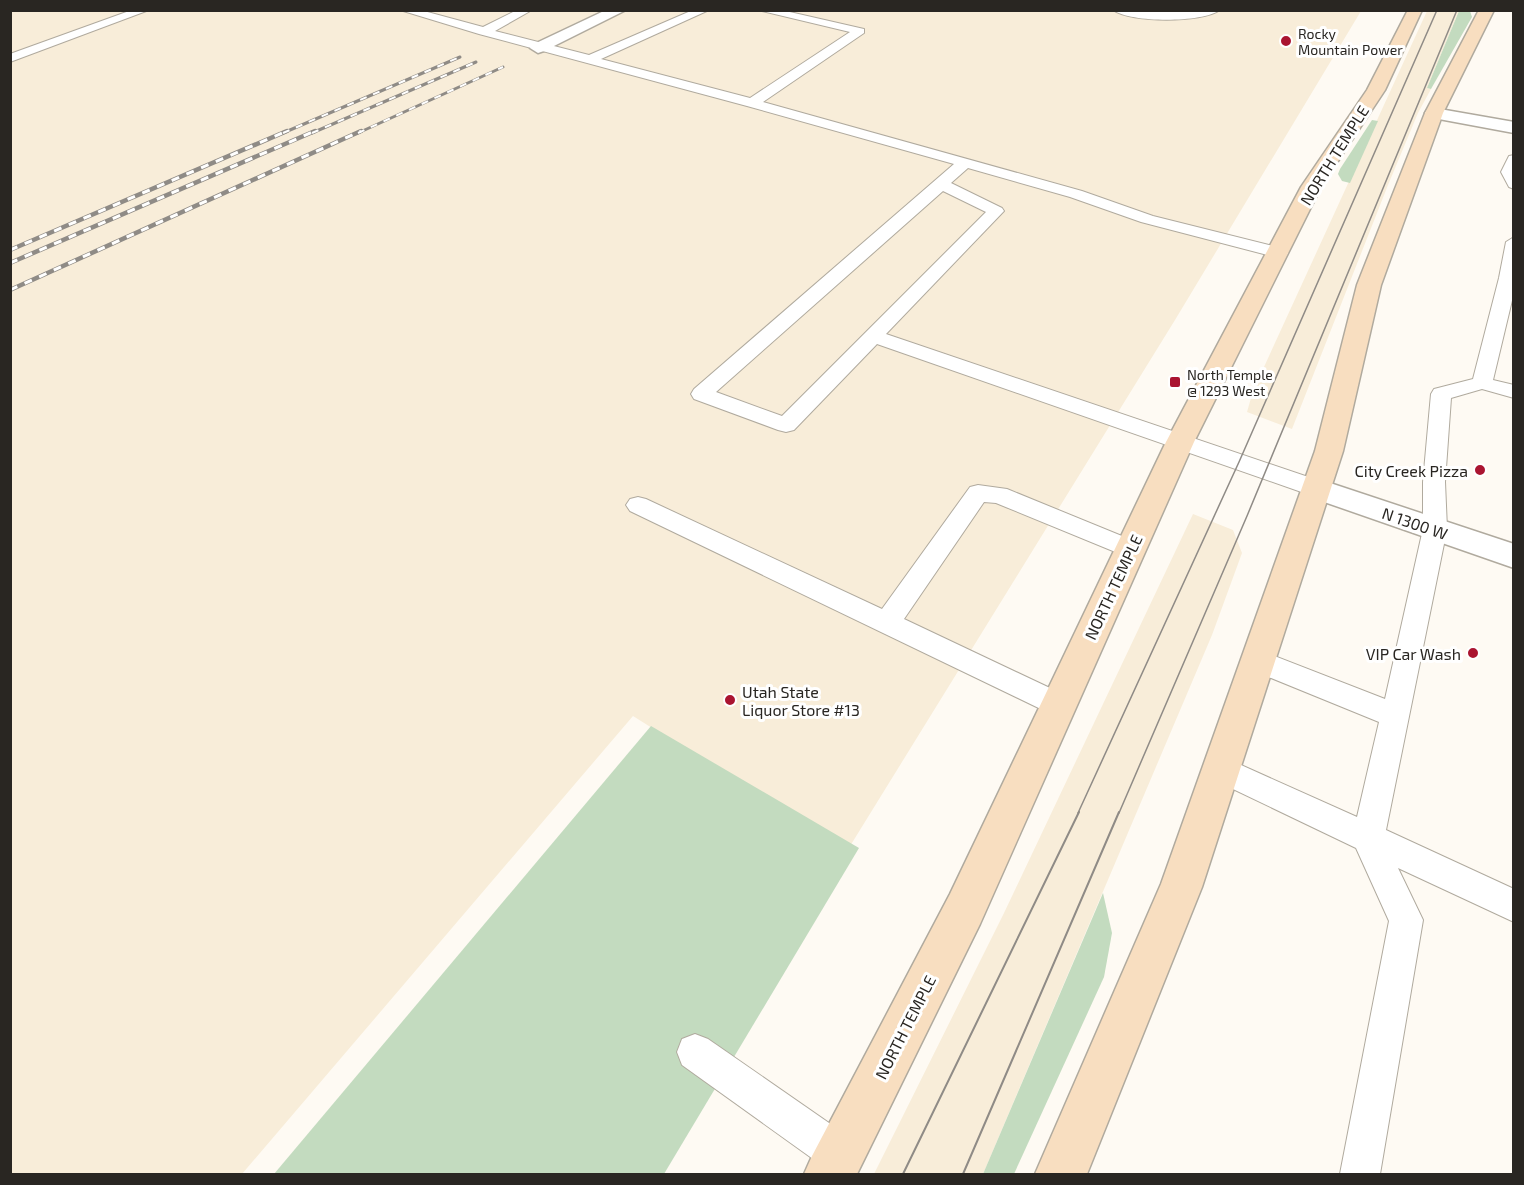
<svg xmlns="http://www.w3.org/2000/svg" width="1524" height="1185" font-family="'Exo 2',sans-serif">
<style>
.built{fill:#f8edd9}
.green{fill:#c3dbbf}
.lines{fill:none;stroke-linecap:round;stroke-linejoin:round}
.lane-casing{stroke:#b0aa9e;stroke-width:2}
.street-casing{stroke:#b0aa9e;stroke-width:3}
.secondary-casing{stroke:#b0aa9e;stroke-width:3}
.lane{fill:#fff;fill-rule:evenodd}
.street{fill:#fff;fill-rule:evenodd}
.secondary{fill:#f8dec0;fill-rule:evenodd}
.tram-far1{stroke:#8f8b86;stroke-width:1.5}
.tram{stroke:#8f8b86;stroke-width:2}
.rail-far1-casing{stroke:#8f8b86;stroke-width:3}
.rail-casing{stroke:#8f8b86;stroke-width:4.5}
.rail-far1{stroke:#fff;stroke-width:2;stroke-dasharray:7;stroke-linecap:butt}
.rail{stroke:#fff;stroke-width:3;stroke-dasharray:8;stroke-linecap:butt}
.poi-dot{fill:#aa1430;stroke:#fff;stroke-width:2}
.labels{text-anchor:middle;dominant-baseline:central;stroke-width:6;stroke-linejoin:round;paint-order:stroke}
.far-poi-label{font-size:14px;fill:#292622;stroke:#fff;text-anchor:start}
.street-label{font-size:16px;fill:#292622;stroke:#fff}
.poi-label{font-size:16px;fill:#292622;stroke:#fff;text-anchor:end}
</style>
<rect width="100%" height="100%" fill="#fefaf3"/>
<!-- built -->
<g class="built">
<path d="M 10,11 L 1361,11 L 1175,320 L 847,851 L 633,716 L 242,1174 L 11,1174 Z"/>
<path d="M 1427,11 L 1459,11 L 1427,88 L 1431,89 L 1418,113 L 1388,185 L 1292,429 L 1247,412 L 1253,391 Z"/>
<path d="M 1193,514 L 1233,530 L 1242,553 L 1212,635 L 983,1174 L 874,1174 L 1004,913 Z"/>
</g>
<!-- green -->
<g class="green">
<path d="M 1459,11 L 1470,11 L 1472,17 L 1431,89 L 1427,88 Z"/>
<path d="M 1372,120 L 1378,121 L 1350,183 L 1342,181 L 1338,174 L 1340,169 Z"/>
<path d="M 651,726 L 859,848 L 664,1174 L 274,1174 Z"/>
<path d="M 1103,893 L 1112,933 L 1104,977 L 1014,1174 L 983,1174 Z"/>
</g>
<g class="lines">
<defs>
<g id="lane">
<path d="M 132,10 L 149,10 L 10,62 L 10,54 Z"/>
<path d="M 400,10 L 420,10 L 483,27 L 517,10 L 532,10 L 495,31 L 589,55 L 693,10 L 709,10 L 601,59 L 750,98 L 850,32 L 758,10 L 781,10 L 864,29 L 864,33 L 763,102 L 1082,191 L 1153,216 L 1285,249 L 1288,253 L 1285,257 L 1279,258 L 1141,222 L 1070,197 L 968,168 L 951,183 L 1002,208 L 1004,211 L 886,334 L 1326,483 L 1329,489 L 1326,495 L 1318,497 L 1310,495 L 877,344 L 794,430 L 786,432 L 778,430 L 694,399 L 691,394 L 694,389 L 954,164 L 747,106 L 479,34 ZM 943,191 L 986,212 L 782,416 L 716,392 Z"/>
<path d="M 1113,10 L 1220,10 C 1202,23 1131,23 1113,10 Z"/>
<path d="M 1514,155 L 1514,189 L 1509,187 L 1501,172 L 1509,156 Z"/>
<path d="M 1514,237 L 1514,292 L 1493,380 L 1514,385 L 1514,398 L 1482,389 L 1451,398 L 1445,482 L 1447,529 L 1386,830 L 1514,889 L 1514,922 L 1398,868 L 1423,920 L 1380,1174 L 1340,1174 L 1389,921 L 1356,848 L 1210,778 L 1206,769 L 1210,760 L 1221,756 L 1357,817 L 1379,722 L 1249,669 L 1245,661 L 1249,653 L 1259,650 L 1385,699 L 1423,529 L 1423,482 L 1431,394 L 1434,389 L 1473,379 L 1499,278 L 1506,242 Z"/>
<path d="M 978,485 L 1007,489 L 1139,543 L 1142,549 L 1139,555 L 1130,558 L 996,503 L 984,502 L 904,619 L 1069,697 L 1073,705 L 1069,713 L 1059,717 L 1049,713 L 630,511 L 626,505 L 630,499 L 638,497 L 646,499 L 882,609 L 970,487 Z"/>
<path d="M 695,1034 L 708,1039 L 855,1141 L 861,1155 L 855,1169 L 841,1174 L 827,1169 L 682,1065 L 677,1052 L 682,1039 Z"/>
</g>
<g id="street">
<path d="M 606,10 L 626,10 L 544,51 L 538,53 L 530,48 L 532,45 Z"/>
<path d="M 1434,108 L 1514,122 L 1514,133 L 1428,117 L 1425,113 L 1428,109 Z"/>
<path d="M 1318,479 L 1514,544 L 1514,568 L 1307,496 L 1303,489 L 1307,482 Z"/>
</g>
<g id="secondary">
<path d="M 1408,10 L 1422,10 L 1385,90 L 1321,187 L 1194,442 L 980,924 L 857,1174 L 804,1174 L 812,1156 L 950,894 L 1166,442 L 1301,187 L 1367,90 Z"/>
<path d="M 1479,10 L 1494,10 L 1443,113 L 1381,285 L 1343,451 L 1202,887 L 1087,1174 L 1035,1174 L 1161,884 L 1315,451 L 1357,285 L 1425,113 Z"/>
</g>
</defs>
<!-- lane casing -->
<use href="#lane" class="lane-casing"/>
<!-- street casing -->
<use href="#street" class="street-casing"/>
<!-- secondary casing -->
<use href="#secondary" class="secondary-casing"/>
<!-- lane -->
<use href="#lane" class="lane"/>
<!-- street -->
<use href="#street" class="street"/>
<!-- secondary -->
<use href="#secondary" class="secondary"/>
<!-- tram-far1 -->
<g class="tram-far1">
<path d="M 1078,813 L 1239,462 L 1437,10"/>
<path d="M 1119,813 L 1247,516 L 1457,10"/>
</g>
<!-- tram -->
<g class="tram">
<path d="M 903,1174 L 1079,812"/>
<path d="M 963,1174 L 1119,812"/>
</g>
<defs>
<g id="rail-far1">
<path d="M 283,133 L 460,57"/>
<path d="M 312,133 L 476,62"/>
<path d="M 358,133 L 503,67"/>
</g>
<g id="rail">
<path d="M 10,250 L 287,131"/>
<path d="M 10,263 L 315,131"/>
<path d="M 10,290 L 361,131"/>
</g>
</defs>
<!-- rail-far1 casing -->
<use href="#rail-far1" class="rail-far1-casing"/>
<!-- rail casing -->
<use href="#rail" class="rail-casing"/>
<!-- rail-far1 -->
<use href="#rail-far1" class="rail-far1"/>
<!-- rail -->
<use href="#rail" class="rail"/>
</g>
<!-- markers -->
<g class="poi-dot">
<circle cx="1286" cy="41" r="6"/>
<rect x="1169" y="376" width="12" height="12" rx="3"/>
<circle cx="1480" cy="470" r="6"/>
<circle cx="1473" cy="653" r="6"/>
<circle cx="730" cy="700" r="6"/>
</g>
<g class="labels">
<!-- far-poi labels -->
<g class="far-poi-label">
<text x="1298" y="33">Rocky<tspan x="1298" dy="16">Mountain Power</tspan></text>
<text x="1187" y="374">North Temple<tspan x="1187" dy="16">@ 1293 West</tspan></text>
</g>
<!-- street labels -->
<g class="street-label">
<text transform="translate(1334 155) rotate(-58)">NORTH TEMPLE</text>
<text transform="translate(1415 523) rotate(19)">N 1300 W</text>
<text transform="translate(1113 587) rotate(-65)">NORTH TEMPLE</text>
<text transform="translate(905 1027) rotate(-63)">NORTH TEMPLE</text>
</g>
<!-- poi labels -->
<g class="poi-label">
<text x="1468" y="470">City Creek Pizza</text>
<text x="1461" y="653">VIP Car Wash</text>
<text x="742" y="691" text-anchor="start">Utah State<tspan x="742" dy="18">Liquor Store #13</tspan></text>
</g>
</g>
<!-- border -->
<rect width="1524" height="1185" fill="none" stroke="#292622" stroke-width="24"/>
</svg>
